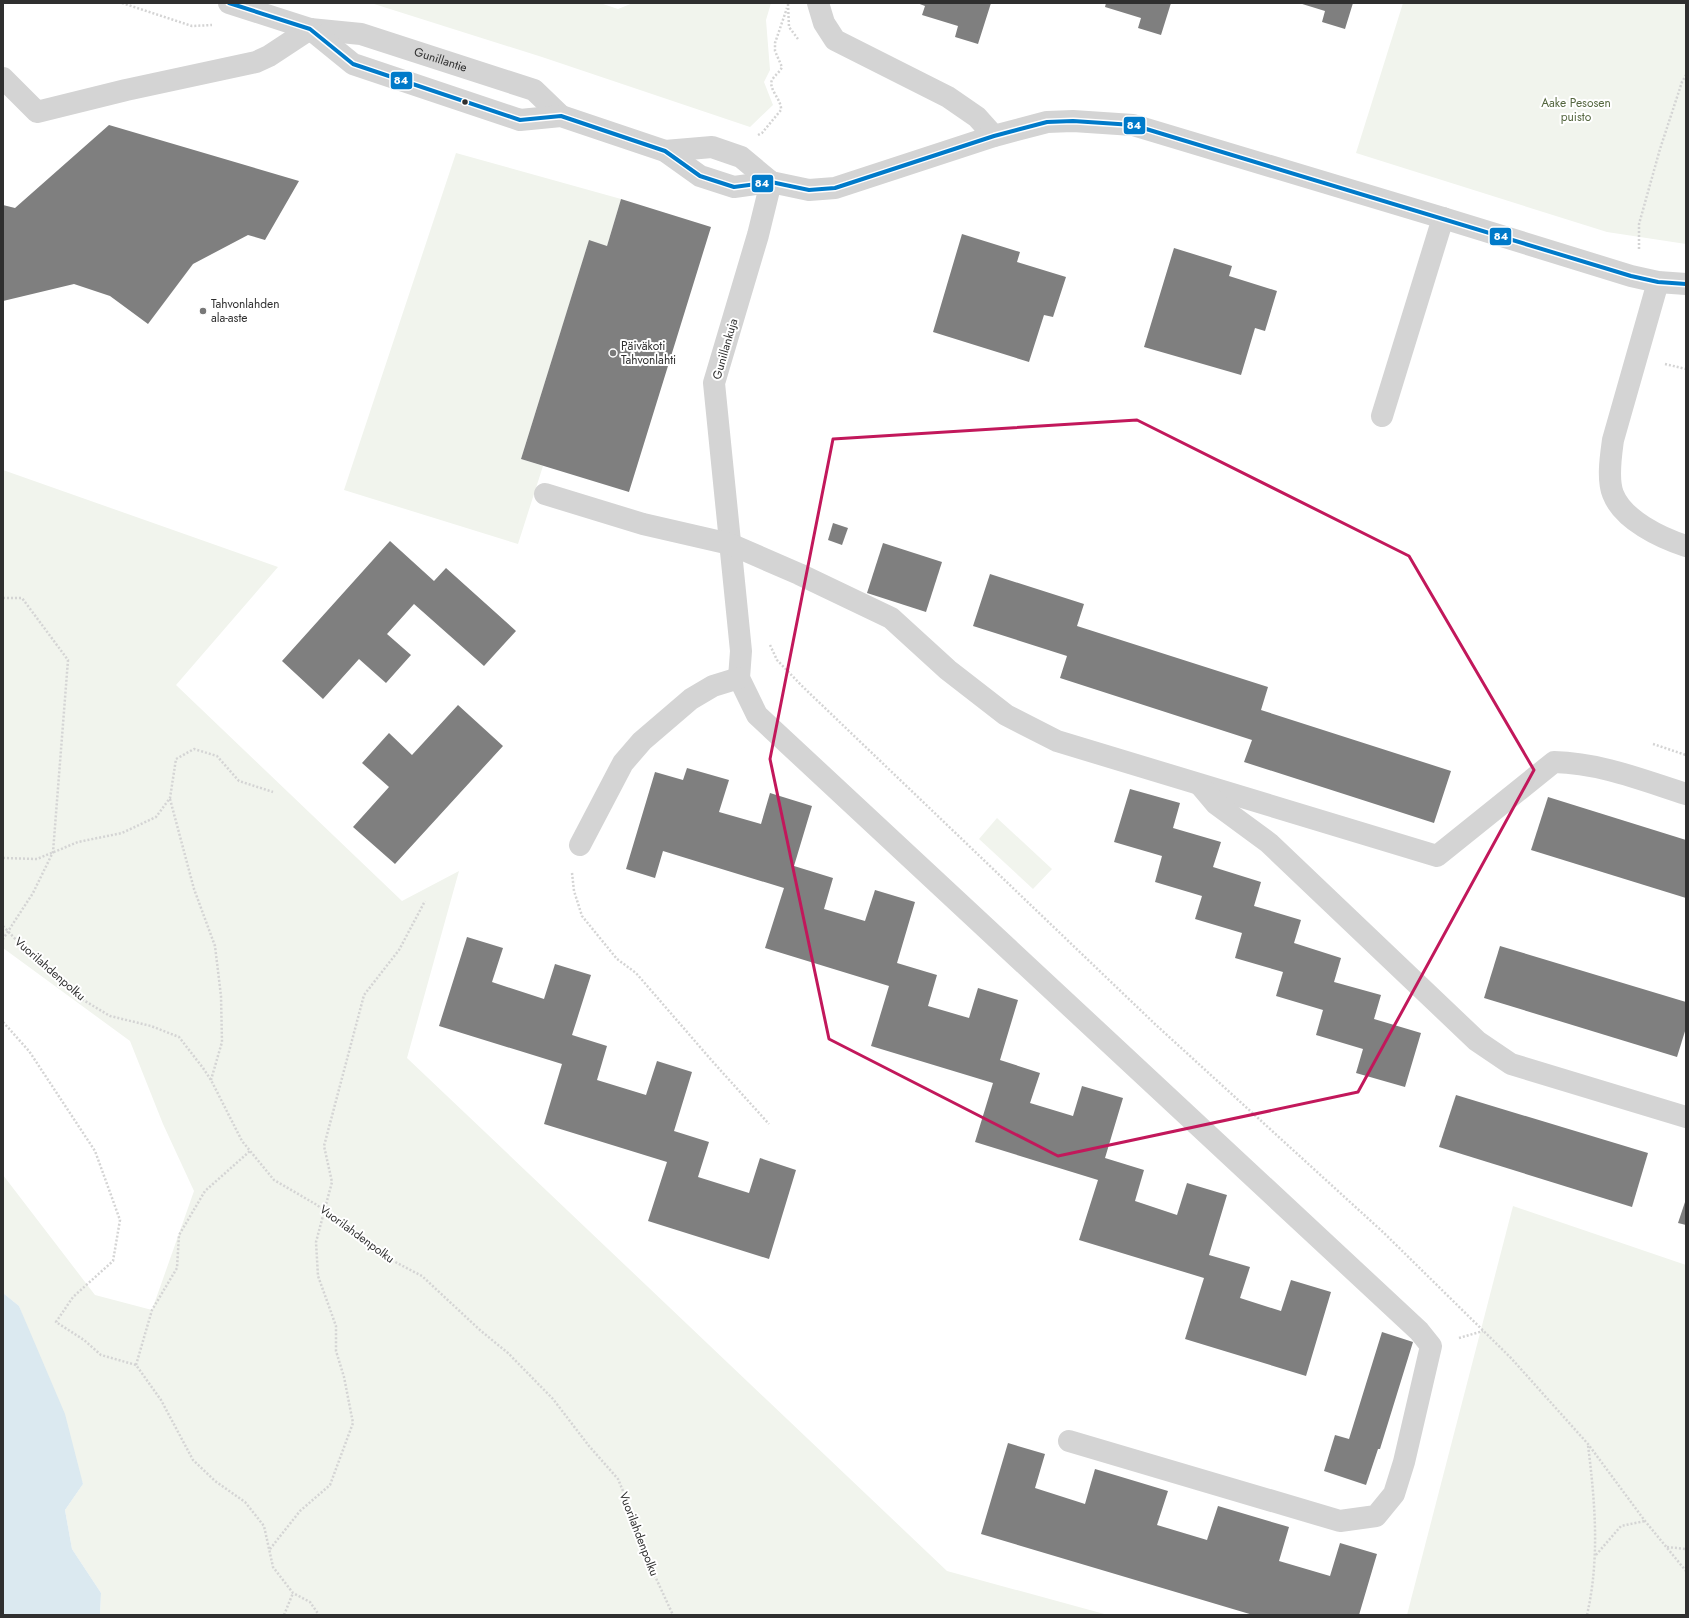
<svg xmlns="http://www.w3.org/2000/svg" width="1689" height="1618" font-family="Jost,sans-serif">
<style>
.green{fill:#f1f4ed}
.water{fill:#dbe9f0}
.building{fill:#7f7f7f}
.lines{fill:none;stroke-linecap:round;stroke-linejoin:round}
.path{stroke:#d4d4d4;stroke-width:2.5;stroke-dasharray:2 2;stroke-linecap:butt}
.minor{stroke:#d4d4d4;stroke-width:22}
.bus-1-casing{stroke:#fff;stroke-width:7}
.bus-1{stroke:#007ac9;stroke-width:4}
.marked{fill:none;stroke:#c2185b;stroke-width:3;stroke-linejoin:round}
.bus-dot{fill:#2f2f2f;stroke:#fff;stroke-width:1.5}
.poi-dot{fill:#787878;stroke:#fff;stroke-width:1.5}
.labels{text-anchor:middle;dominant-baseline:central;stroke-width:4;stroke-linejoin:round;paint-order:stroke}
.street-label{font-size:12px;fill:#2f2f2f;stroke:#fff}
.park-label{font-size:12px;fill:#556740;stroke:#fff}
.poi-label{font-size:12px;fill:#2f2f2f;stroke:#fff;text-anchor:start}
.line-badge{stroke:#fff;stroke-width:1.5}
.badge-label{font-size:11px;text-anchor:middle;font-weight:bold;fill:#fff}
</style>
<rect width="100%" height="100%" fill="#fff"/>
<!-- green -->
<g class="green">
<path d="M 371,3 L 600,3 L 618,9 L 633,3 L 771,3 L 766,20 L 770,70 L 764,82 L 773,105 L 750,127 L 542,57 Z"/>
<path d="M 1403,3 L 1686,3 L 1686,244 L 1607,232 L 1356,153 Z"/>
<path d="M 456,153 L 621,199 L 607,246 L 589,241 L 521,459 L 543,466 L 518,544 L 344,490 Z"/>
<path d="M 3,470 L 278,567 L 176,685 L 402,901 L 459,871 L 407,1058 L 947,1571 L 1108,1615 L 100,1615 L 101,1593 L 72,1549 L 65,1510 L 83,1484 L 19,1306 L 3,1293 L 3,1175 L 95,1295 L 152,1310 L 194,1191 L 163,1124 L 130,1041 L 3,948 Z"/>
<path d="M 997,818 L 1052,869 L 1033,889 L 979,839 Z"/>
<path d="M 1513,1206 L 1686,1265 L 1686,1615 L 1407,1615 Z"/>
</g>
<!-- water -->
<path class="water" d="M 3,1293 L 19,1306 L 65,1414 L 83,1484 L 65,1510 L 72,1549 L 101,1593 L 100,1615 L 3,1615 Z"/>
<!-- building -->
<g class="building">
<path d="M 917,3 L 991,3 L 978,44 L 955,37 L 958,26 L 922,15 L 925,6 Z"/>
<path d="M 1106,3 L 1171,3 L 1161,35 L 1138,28 L 1141,18 L 1105,7 Z"/>
<path d="M 1299,3 L 1353,3 L 1345,29 L 1322,22 L 1325,11 Z"/>
<path d="M 109,125 L 299,181 L 265,240 L 248,235 L 193,264 L 148,324 L 110,296 L 74,284 L 3,301 L 3,205 L 15,208 Z"/>
<path d="M 621,199 L 711,227 L 629,492 L 521,459 L 589,240 L 607,246 Z"/>
<path d="M 962,234 L 1020,252 L 1017,262 L 1066,277 L 1053,317 L 1044,315 L 1029,362 L 933,332 Z"/>
<path d="M 1174,248 L 1232,266 L 1229,276 L 1277,291 L 1265,331 L 1255,328 L 1241,375 L 1144,347 Z"/>
<path d="M 833,523 L 848,528 L 842,545 L 828,540 Z"/>
<path d="M 390,541 L 434,581 L 446,568 L 516,631 L 484,666 L 414,604 L 387,634 L 411,655 L 386,683 L 359,659 L 323,699 L 282,661 Z"/>
<path d="M 883,543 L 942,562 L 926,612 L 867,593 Z"/>
<path d="M 990,574 L 1084,604 L 1077,626 L 1268,687 L 1261,710 L 1451,771 L 1434,823 L 1244,762 L 1252,740 L 1060,678 L 1067,656 L 973,626 Z"/>
<path d="M 458,705 L 503,746 L 395,864 L 353,827 L 389,787 L 362,763 L 389,733 L 412,755 Z"/>
<path d="M 687,768 L 729,780 L 719,812 L 761,824 L 770,793 L 812,806 L 794,866 L 833,878 L 824,909 L 865,921 L 875,890 L 915,902 L 897,963 L 937,975 L 928,1006 L 969,1018 L 978,988 L 1018,1000 L 1000,1060 L 1040,1073 L 1030,1103 L 1073,1116 L 1082,1086 L 1123,1098 L 1105,1158 L 1144,1170 L 1135,1201 L 1177,1215 L 1187,1183 L 1227,1195 L 1209,1255 L 1250,1267 L 1240,1298 L 1281,1311 L 1291,1280 L 1331,1292 L 1306,1376 L 1185,1339 L 1204,1278 L 1079,1240 L 1098,1180 L 975,1142 L 993,1083 L 871,1046 L 889,986 L 765,948 L 784,888 L 663,851 L 655,878 L 626,869 L 655,772 L 683,780 Z"/>
<path d="M 1130,789 L 1180,803 L 1173,828 L 1221,842 L 1213,867 L 1261,882 L 1254,906 L 1301,920 L 1294,943 L 1341,958 L 1334,982 L 1381,995 L 1374,1019 L 1421,1033 L 1405,1087 L 1356,1073 L 1363,1049 L 1316,1035 L 1323,1010 L 1276,996 L 1283,972 L 1235,958 L 1242,933 L 1195,919 L 1202,896 L 1155,882 L 1162,856 L 1114,842 Z"/>
<path d="M 1548,797 L 1686,840 L 1686,898 L 1531,850 Z"/>
<path d="M 467,937 L 503,948 L 492,982 L 544,999 L 555,964 L 591,975 L 572,1035 L 607,1046 L 597,1080 L 646,1095 L 657,1061 L 692,1072 L 674,1131 L 709,1142 L 698,1177 L 749,1193 L 760,1158 L 796,1170 L 769,1259 L 648,1221 L 667,1162 L 544,1124 L 562,1064 L 439,1026 Z"/>
<path d="M 1500,946 L 1686,1002 L 1686,1028 L 1677,1057 L 1484,998 Z"/>
<path d="M 1456,1095 L 1648,1153 L 1632,1207 L 1439,1147 Z"/>
<path d="M 1686,1199 L 1686,1225 L 1678,1223 Z"/>
<path d="M 1382,1332 L 1413,1342 L 1380,1449 L 1378,1449 L 1366,1485 L 1324,1471 L 1335,1435 L 1349,1439 Z"/>
<path d="M 1008,1443 L 1045,1454 L 1035,1488 L 1085,1504 L 1095,1469 L 1168,1491 L 1157,1525 L 1207,1540 L 1218,1506 L 1289,1527 L 1279,1561 L 1330,1576 L 1340,1543 L 1377,1554 L 1359,1615 L 1253,1615 L 981,1534 Z"/>
</g>
<g class="lines">
<!-- path -->
<g class="path">
<path d="M 122,3 L 192,26 L 212,25"/>
<path d="M 788,4 L 789,27 L 798,39"/>
<path d="M 758,135 L 762,133 L 781,110 C 782,100 768,89 772,80 C 775,75 780,72 782,67 L 775,51 L 775,43 L 787,8"/>
<path d="M 1639,249 L 1639,224 L 1660,149 L 1682,82 L 1686,75"/>
<path d="M 1665,364 L 1686,369"/>
<path d="M 3,598 L 22,598 L 68,660 L 53,852 L 33,893 L 3,939"/>
<path d="M 770,645 L 777,660 L 802,686 L 1156,1025 L 1384,1233 L 1511,1358 L 1588,1444 L 1645,1521 L 1686,1571"/>
<path d="M 1653,744 L 1686,755"/>
<path d="M 170,799 L 194,889 L 215,946 L 221,996 L 222,1042 L 211,1080"/>
<path d="M 3,858 L 37,859 L 78,842 L 122,833 L 156,817 L 170,798 L 176,759 L 194,749 L 217,756 L 239,781 L 273,792"/>
<path d="M 572,873 L 574,891 L 582,916 L 617,959 L 636,973 L 713,1062 L 769,1124"/>
<path d="M 3,926 L 20,944 L 80,998 L 110,1016 L 151,1026 L 179,1037 L 203,1068 L 211,1080 L 242,1141 L 274,1180 L 317,1205 L 360,1239 L 397,1263 L 422,1276 L 481,1331 L 508,1353 L 553,1399 L 589,1446 L 618,1479 L 643,1539 L 654,1574 L 673,1615"/>
<path d="M 3,1022 L 29,1051 L 95,1151 L 120,1220 L 113,1261 L 73,1297 L 56,1322 L 84,1340 L 101,1355 L 136,1365 L 161,1400 L 193,1460 L 215,1481 L 245,1502 L 264,1526 L 273,1567 L 293,1593 L 310,1602 L 319,1615"/>
<path d="M 1459,1338 L 1483,1331"/>
<path d="M 136,1365 L 152,1310 L 177,1268 L 179,1235 L 205,1191 L 250,1151"/>
<path d="M 1667,1547 L 1686,1549"/>
<path d="M 270,1549 L 300,1511 L 330,1485 L 353,1423 L 344,1377 L 336,1351 L 336,1326 L 318,1276 L 316,1242 L 332,1182 L 324,1146 L 364,995 L 399,950 L 425,901"/>
<path d="M 1596,1555 L 1621,1526 L 1645,1521"/>
<path d="M 284,1615 L 293,1593"/>
<path d="M 1587,1615 C 1600,1558 1595,1502 1588,1445"/>
</g>
<!-- minor -->
<g class="minor">
<path id="s1" d="M 229,3 L 310,29 L 361,34 L 534,90 L 561,116"/>
<path d="M 818,3 L 824,23 L 835,40 L 948,97 L 977,117 L 994,136"/>
<path d="M 310,29 L 353,64 L 520,120 L 561,116 L 665,151 L 700,176 L 734,187 L 771,182 L 809,190 L 835,188 L 994,136 L 1047,122 L 1073,121 L 1133,125 L 1443,218 L 1631,276 L 1658,282 L 1686,284"/>
<path d="M 3,78 L 37,112 L 126,90 L 256,62 L 269,56 L 310,29"/>
<path d="M 665,151 L 712,147 L 741,157 L 771,182"/>
<path d="M 771,182 L 758,235 L 714,383 L 741,651 L 739,678 L 757,715 L 1419,1331 L 1431,1346 L 1404,1462 L 1394,1494 L 1376,1516 L 1340,1521 L 1069,1441"/>
<path d="M 1658,282 L 1613,440 C 1611,455 1607,479 1613,494 C 1623,520 1661,538 1686,546"/>
<path d="M 1382,416 L 1443,218"/>
<path d="M 545,494 L 643,524 L 730,544 L 799,574 L 891,618 L 948,670 L 1006,715 L 1057,741 L 1437,856 L 1554,762 C 1600,763 1642,780 1686,794"/>
<path d="M 1200,785 L 1216,804 L 1269,843 L 1477,1041 L 1511,1064 L 1686,1117"/>
<path d="M 580,845 L 623,763 L 642,741 L 691,699 L 713,686 L 739,678"/>
</g>
<defs>
<path id="bus-1" d="M 229,3 L 310,29 L 353,64 L 520,120 L 561,116 L 665,151 L 700,176 L 734,187 L 771,182 L 809,190 L 835,188 L 994,136 L 1047,122 L 1073,121 L 1133,125 L 1631,276 L 1658,282 L 1686,284"/>
</defs>
<!-- bus-1 casing -->
<use href="#bus-1" class="bus-1-casing"/>
<!-- bus-1 -->
<use href="#bus-1" class="bus-1"/>
</g>
<!-- marked area -->
<path class="marked" d="M 1137,420 L 1409,556 L 1534,770 L 1358,1092 L 1058,1156 L 829,1039 L 770,759 L 833,439 Z"/>
<!-- markers -->
<circle class="bus-dot" cx="465" cy="102" r="3.5"/>
<g class="poi-dot">
<circle cx="203" cy="311" r="4"/>
<circle cx="613" cy="353" r="4"/>
</g>
<g class="labels">
<!-- street labels -->
<g class="street-label">
<text stroke="none"><textPath href="#s1" startOffset="220">Gunillantie</textPath></text>
<text transform="translate(725 349) rotate(-74)">Gunillankuja</text>
<text transform="translate(50 969) rotate(41)">Vuorilahdenpolku</text>
<text transform="translate(357 1234) rotate(36)">Vuorilahdenpolku</text>
<text transform="translate(639 1534) rotate(69)">Vuorilahdenpolku</text>
</g>
<!-- park labels -->
<g class="park-label">
<text x="1576" y="103">Aake Pesosen<tspan x="1576" dy="14">puisto</tspan></text>
</g>
<!-- poi labels -->
<g class="poi-label">
<text x="211" y="304">Tahvonlahden<tspan x="211" dy="14">ala-aste</tspan></text>
<text x="621" y="346">Päiväkoti<tspan x="621" dy="14">Tahvonlahti</tspan></text>
</g>
</g>
<g class="line-badge">
<rect x="390" y="71" width="23" height="19" rx="4" fill="#007ac9"/>
<rect x="1123" y="116" width="23" height="19" rx="4" fill="#007ac9"/>
<rect x="751" y="174" width="23" height="19" rx="4" fill="#007ac9"/>
<rect x="1489" y="227" width="23" height="19" rx="4" fill="#007ac9"/>
</g>
<g class="badge-label">
<text x="401" y="84">84</text>
<text x="1134" y="129">84</text>
<text x="762" y="187">84</text>
<text x="1501" y="240">84</text>
</g>
<!-- border -->
<rect width="1689" height="1618" fill="none" stroke="#2f2f2f" stroke-width="8"/>
</svg>
